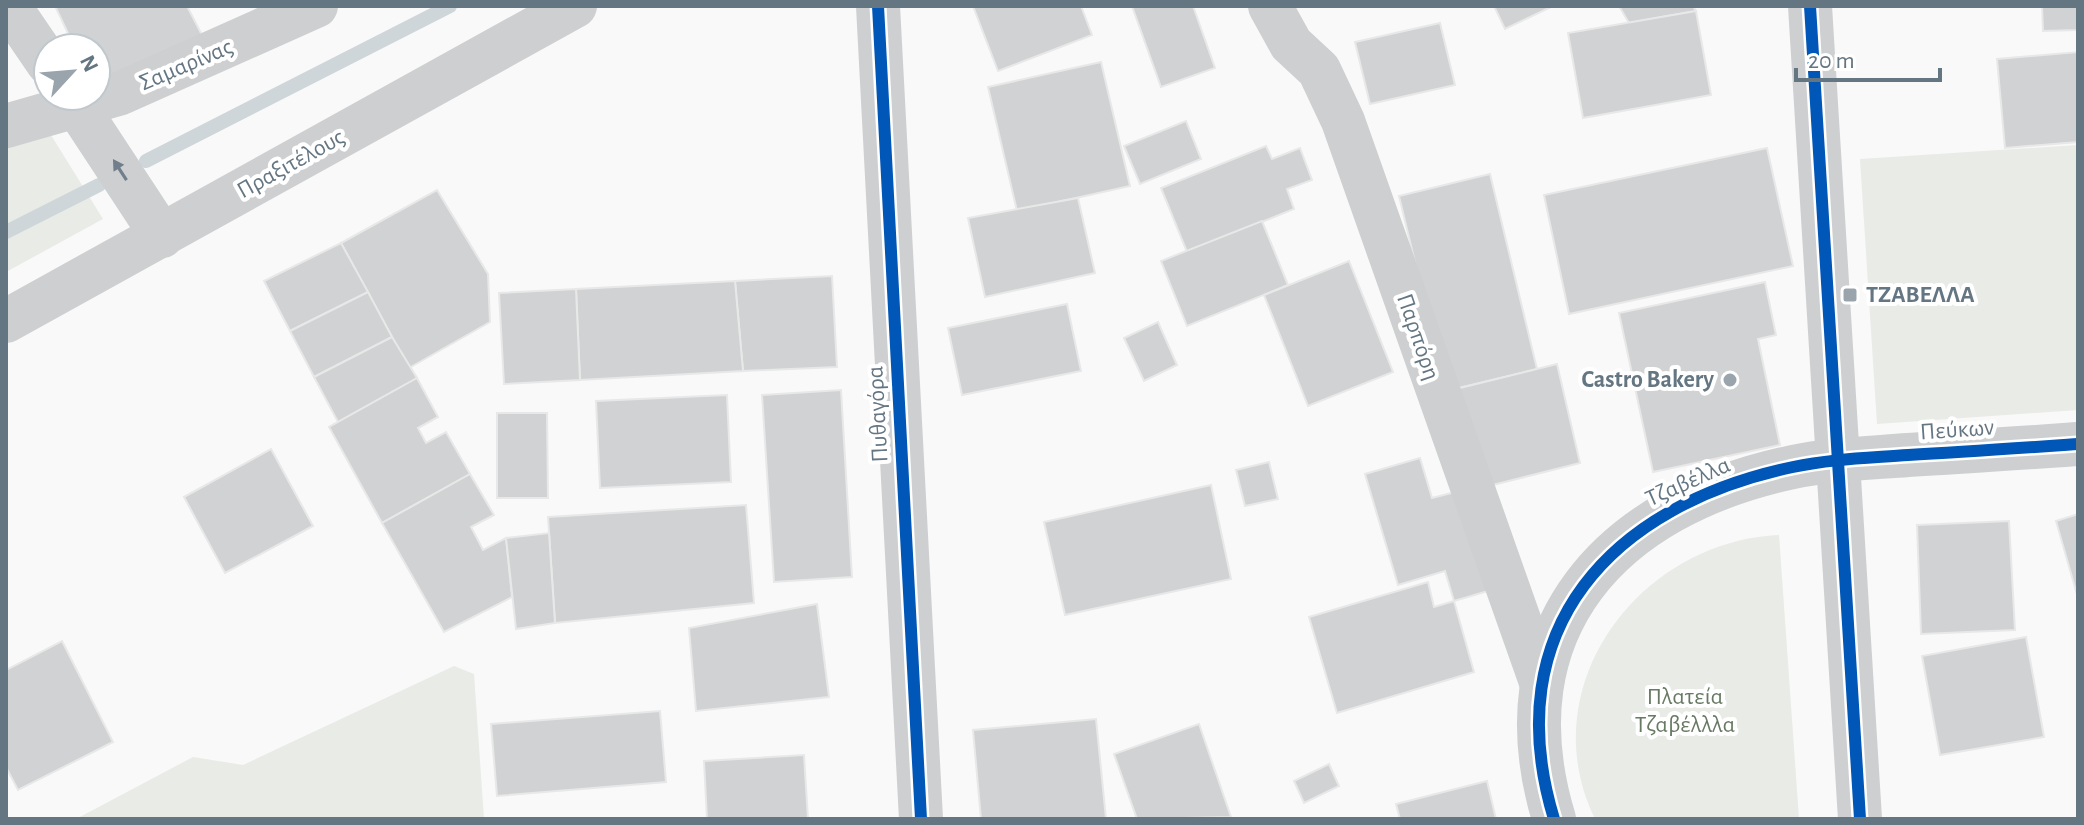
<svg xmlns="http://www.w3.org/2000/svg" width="2084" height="825" font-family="'Alegreya Sans',sans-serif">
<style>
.green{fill:#e8ebe6}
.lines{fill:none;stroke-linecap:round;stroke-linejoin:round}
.stream{stroke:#ced6d9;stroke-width:14}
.building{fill:#d0d2d3;stroke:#e8e8e8;stroke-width:2}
.minor{stroke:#cecfd0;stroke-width:44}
.cycleway-casing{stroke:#fff;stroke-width:17}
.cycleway{stroke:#0057b8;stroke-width:12}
.oneway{fill:#707f8b}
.poi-dot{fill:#99a4ac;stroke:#fff;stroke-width:3}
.labels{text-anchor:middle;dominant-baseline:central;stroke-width:8;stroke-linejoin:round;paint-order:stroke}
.street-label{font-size:24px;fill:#657683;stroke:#fff}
.poi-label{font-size:24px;font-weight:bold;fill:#657683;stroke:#fff;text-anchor:start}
.park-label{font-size:24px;fill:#687a64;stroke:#fff}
</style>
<rect width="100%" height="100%" fill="#f9f9f9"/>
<!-- green -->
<g class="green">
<path d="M 46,127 L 103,219 L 6,272 L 6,141 Z"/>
<path d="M 2078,145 L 2078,410 L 1877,424 L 1860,159 Z"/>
<path d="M 1779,535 L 1799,819 L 1595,819 C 1530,686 1640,541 1779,535 Z"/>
<path d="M 454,666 L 474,674 L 484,819 L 76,819 L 193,757 L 243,765 Z"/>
</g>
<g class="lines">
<!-- stream -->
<g class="stream">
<path d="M 146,161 L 450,6"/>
<path d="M 6,232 L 99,185"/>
</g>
</g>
<!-- building -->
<g class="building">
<path d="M 60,6 L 187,6 L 203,37 L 96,89 L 96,48 L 75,48 L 56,8 Z"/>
<path d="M 973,6 L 1081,6 L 1092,35 L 998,71 Z"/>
<path d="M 1132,6 L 1193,6 L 1215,68 L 1161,87 Z"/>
<path d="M 1494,6 L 1553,6 L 1505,29 Z"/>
<path d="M 1619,6 L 1693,6 L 1696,11 L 1629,23 Z"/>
<path d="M 2042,6 L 2078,6 L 2078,30 L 2043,31 Z"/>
<path d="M 1696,11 L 1711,95 L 1583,118 L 1568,33 Z"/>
<path d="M 1440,23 L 1455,85 L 1370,104 L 1355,42 Z"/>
<path d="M 2078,52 L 2078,142 L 2005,148 L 1997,59 Z"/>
<path d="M 1101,62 L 1130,186 L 1017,211 L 988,87 Z"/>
<path d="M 1186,121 L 1201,159 L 1140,184 L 1124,146 Z"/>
<path d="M 1266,146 L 1272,159 L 1300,148 L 1312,180 L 1287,189 L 1294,209 L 1187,252 L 1161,188 Z"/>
<path d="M 1767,148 L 1793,266 L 1569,314 L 1544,195 Z"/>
<path d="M 1490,174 L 1537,369 L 1446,391 L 1399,196 Z"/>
<path d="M 437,190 L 488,274 L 490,322 L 409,368 L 341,243 Z"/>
<path d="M 1078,198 L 1095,273 L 985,297 L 968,218 Z"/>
<path d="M 1262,221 L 1288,285 L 1187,326 L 1161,261 Z"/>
<path d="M 341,243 L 368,292 L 290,331 L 264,281 Z"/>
<path d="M 1349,261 L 1393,372 L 1308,406 L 1264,295 Z"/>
<path d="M 832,276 L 837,367 L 743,371 L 735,281 Z"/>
<path d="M 735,281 L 743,371 L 580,380 L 576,289 Z"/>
<path d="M 1765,282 L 1776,335 L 1758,339 L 1780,445 L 1653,472 L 1619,313 Z"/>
<path d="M 576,289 L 580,380 L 504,384 L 499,293 Z"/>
<path d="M 368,292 L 392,337 L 314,377 L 290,331 Z"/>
<path d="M 1067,304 L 1081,371 L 962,395 L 948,328 Z"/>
<path d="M 1158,322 L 1177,365 L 1144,381 L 1124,338 Z"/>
<path d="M 392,337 L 417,378 L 338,422 L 314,377 Z"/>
<path d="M 1557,364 L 1580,463 L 1481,488 L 1456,389 Z"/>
<path d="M 417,378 L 438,417 L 418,428 L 426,443 L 446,432 L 470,474 L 382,523 L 329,427 Z"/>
<path d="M 841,390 L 852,577 L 774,582 L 762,395 Z"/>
<path d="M 727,395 L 731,482 L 600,488 L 596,401 Z"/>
<path d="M 497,413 L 547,413 L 548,498 L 497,498 Z"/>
<path d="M 271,449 L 313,526 L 225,573 L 184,497 Z"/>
<path d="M 1420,458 L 1432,498 L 1459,491 L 1488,591 L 1454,601 L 1445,571 L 1398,585 L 1365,474 Z"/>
<path d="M 1269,462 L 1278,499 L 1245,506 L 1236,470 Z"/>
<path d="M 470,474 L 494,515 L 471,527 L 483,550 L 506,538 L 512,597 L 444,632 L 382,523 Z"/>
<path d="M 1211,485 L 1231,579 L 1065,615 L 1044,522 Z"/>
<path d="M 746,505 L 754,603 L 555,623 L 548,517 Z"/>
<path d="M 2078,514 L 2078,598 L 2056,521 Z"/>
<path d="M 2009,521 L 2015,630 L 1921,634 L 1917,525 Z"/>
<path d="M 549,533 L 555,623 L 516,629 L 506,538 Z"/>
<path d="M 1428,582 L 1434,607 L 1454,601 L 1474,672 L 1337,713 L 1309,617 Z"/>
<path d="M 817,604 L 829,697 L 696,711 L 689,628 Z"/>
<path d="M 2026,637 L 2044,737 L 1940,755 L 1922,656 Z"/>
<path d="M 62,641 L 113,742 L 18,790 L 6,767 L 6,670 Z"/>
<path d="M 660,711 L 666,782 L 497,796 L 491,724 Z"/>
<path d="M 1096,719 L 1106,819 L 981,819 L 973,730 Z"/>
<path d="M 1199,724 L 1231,817 L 1137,819 L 1114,754 Z"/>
<path d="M 804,755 L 808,819 L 707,819 L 704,761 Z"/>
<path d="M 1329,764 L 1339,786 L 1304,803 L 1294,781 Z"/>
<path d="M 1487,781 L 1496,819 L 1400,819 L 1396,804 Z"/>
</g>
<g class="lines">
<!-- minor -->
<g class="minor">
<path d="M 9,6 L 48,63"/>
<path d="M 878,6 L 921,819"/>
<path d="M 1270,6 L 1291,44 L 1319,70 L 1343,121 L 1541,682"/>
<path d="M 1810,6 L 1860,819"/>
<path d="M 70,96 L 162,236"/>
<path d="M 6,126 L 121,93 L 316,6"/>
<path d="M 6,321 L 575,6"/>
<path d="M 1554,819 C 1496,628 1612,505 1793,467 C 1830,459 1870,458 1908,455 C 1965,452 2021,448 2078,444"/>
</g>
<defs>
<g id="cycleway">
<path d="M 878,6 L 921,819"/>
<path d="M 1810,6 L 1860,819"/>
<path d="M 1554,819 C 1496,628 1612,505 1793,467 C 1830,459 1870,458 1908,455 C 1965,452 2021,448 2078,444"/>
</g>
</defs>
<!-- cycleway casing -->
<use href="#cycleway" class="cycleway-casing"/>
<!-- cycleway -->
<use href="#cycleway" class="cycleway"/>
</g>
<!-- one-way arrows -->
<defs><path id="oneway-solid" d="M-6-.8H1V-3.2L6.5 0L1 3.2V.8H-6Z" transform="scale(2)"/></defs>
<use class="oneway" href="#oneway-solid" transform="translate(120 170) rotate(-123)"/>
<!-- markers -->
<g class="poi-dot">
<rect x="1842" y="287" width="16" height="16" rx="4"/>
<circle cx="1730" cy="380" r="8"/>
</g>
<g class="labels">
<!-- street labels -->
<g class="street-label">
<text transform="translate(186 65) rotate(-23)">Σαμαρίνας</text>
<text transform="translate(291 164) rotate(-29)">Πραξιτέλους</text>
<text transform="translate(1418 337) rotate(71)">Παρπόρη</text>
<text transform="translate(878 414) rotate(-93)">Πυθαγόρα</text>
<text transform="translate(1957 430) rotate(-4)">Πεύκων</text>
<text transform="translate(1688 482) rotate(-24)">Τζαβέλλα</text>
</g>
<!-- poi labels -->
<g class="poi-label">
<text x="1866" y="295">ΤΖΑΒΕΛΛΑ</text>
<text x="1714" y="380" text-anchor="end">Castro Bakery</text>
</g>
<!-- park labels -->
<g class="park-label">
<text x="1685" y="697">Πλατεία<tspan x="1685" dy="28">Τζαβέλλλα</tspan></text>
</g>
</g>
<!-- border -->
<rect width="2084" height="825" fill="none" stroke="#657683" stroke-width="16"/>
<!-- north arrow -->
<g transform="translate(72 72) rotate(64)"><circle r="38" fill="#ffffff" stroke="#c1c8cd" stroke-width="2"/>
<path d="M0-6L14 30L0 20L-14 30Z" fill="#99a4ac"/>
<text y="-12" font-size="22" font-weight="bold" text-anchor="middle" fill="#657683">N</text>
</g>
<!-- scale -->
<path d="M1796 68v12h144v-12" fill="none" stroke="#657683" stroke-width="4"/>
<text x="1808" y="68" font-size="24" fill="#657683" stroke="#ffffff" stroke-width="6" paint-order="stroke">20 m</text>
</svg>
